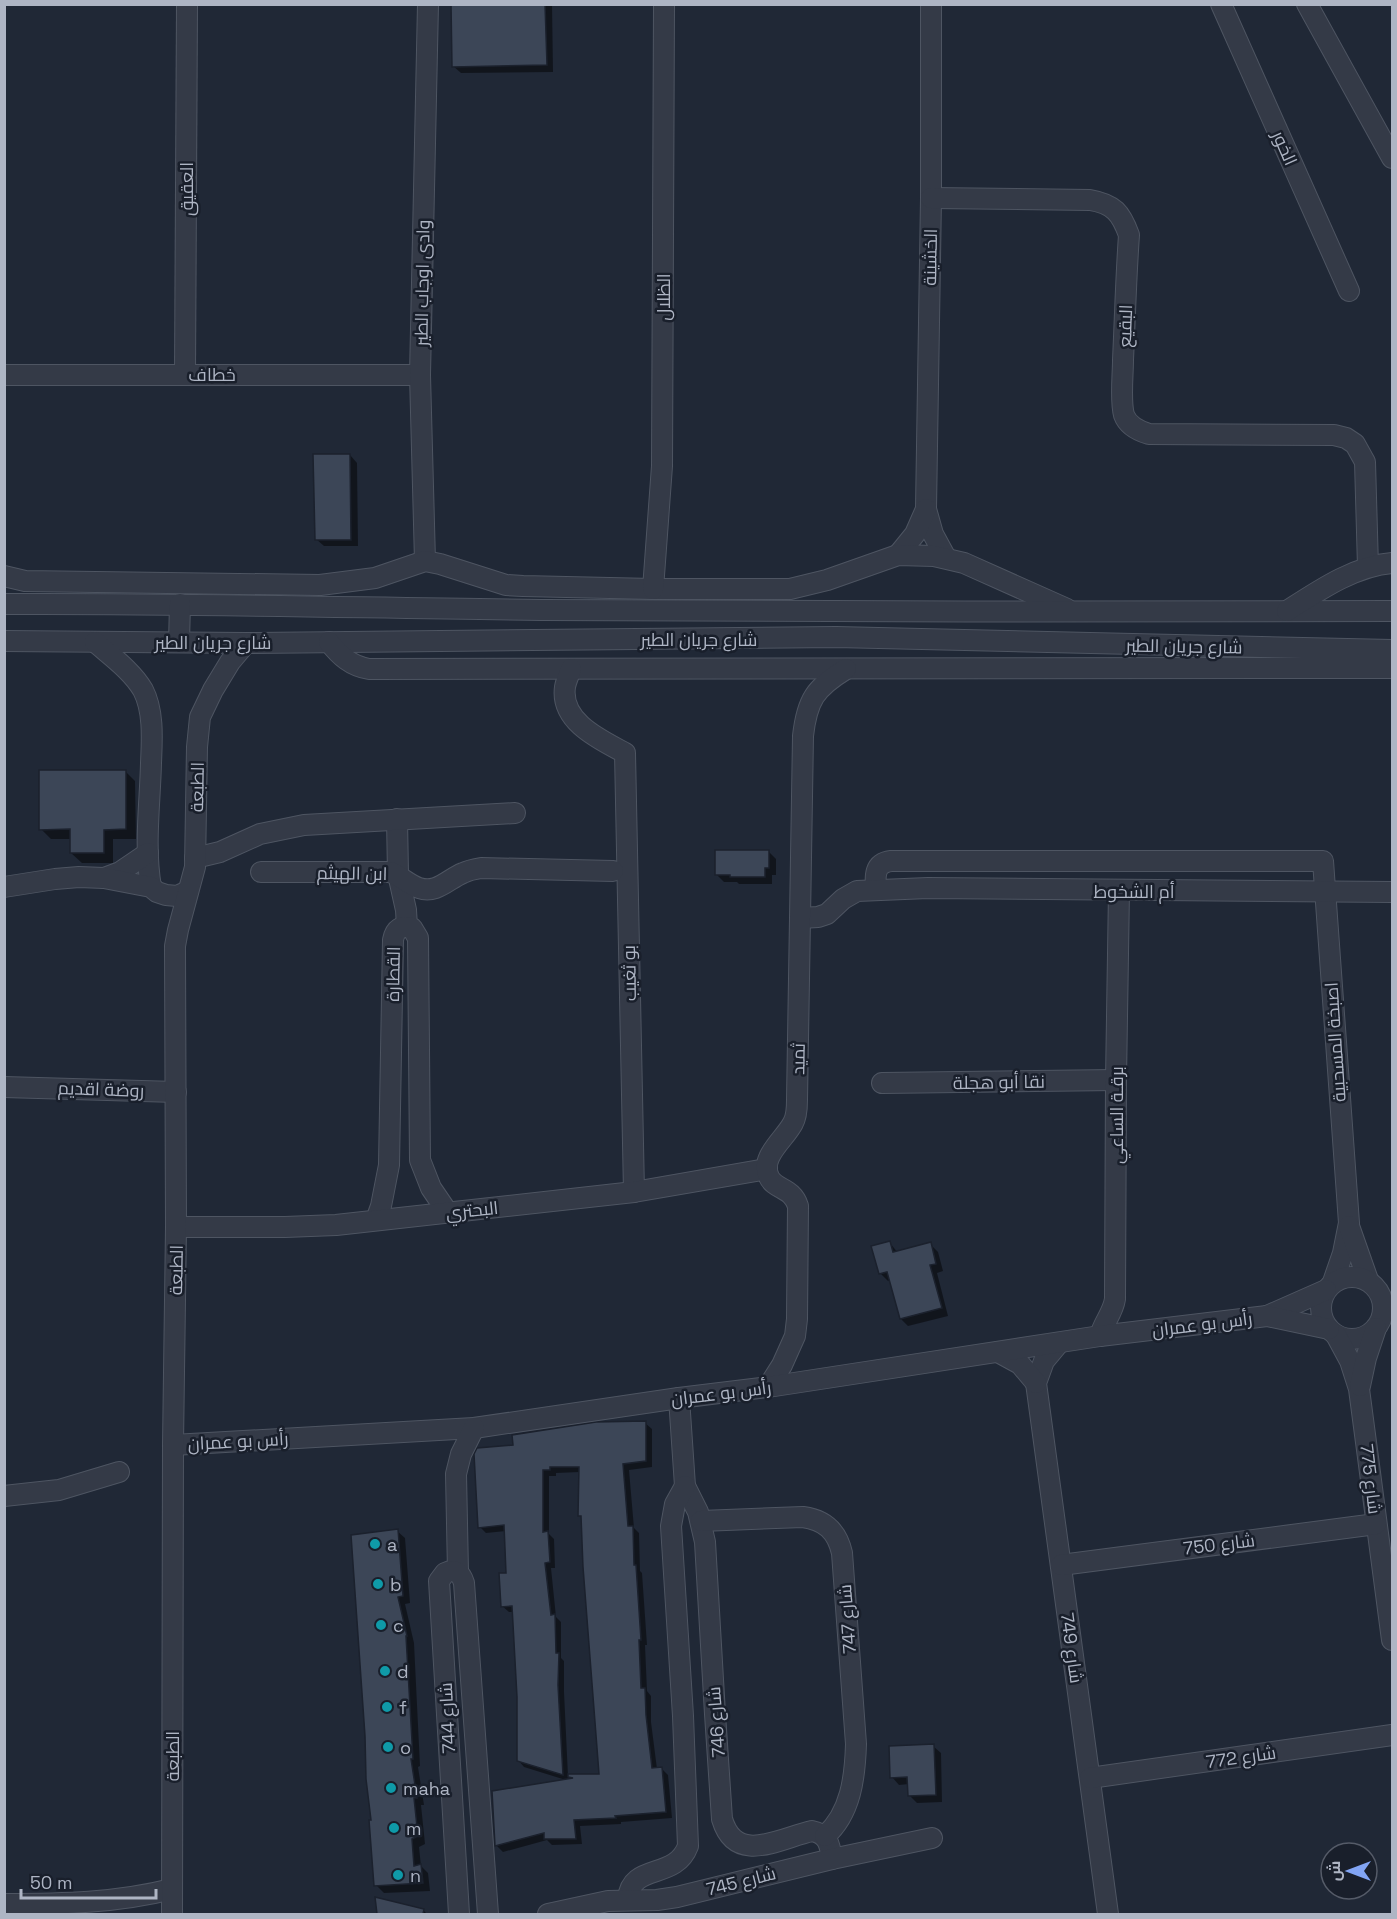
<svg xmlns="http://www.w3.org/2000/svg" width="1397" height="1919" font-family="'Space Grotesk',Cairo,sans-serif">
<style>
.shadow{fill:#0007;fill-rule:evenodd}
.building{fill:#3c4657;stroke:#1b212d;stroke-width:1.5}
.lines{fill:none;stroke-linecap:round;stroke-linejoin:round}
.minor-casing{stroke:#4e5562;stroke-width:22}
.minor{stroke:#343a47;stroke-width:20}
.culture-dot{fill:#0f9aa8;stroke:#191f2b;stroke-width:2}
.labels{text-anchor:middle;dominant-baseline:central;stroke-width:5;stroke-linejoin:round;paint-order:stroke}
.street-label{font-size:18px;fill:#aeb5c4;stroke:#191f2b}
.poi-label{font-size:18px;fill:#aeb5c4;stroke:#191f2b;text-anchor:start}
</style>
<rect width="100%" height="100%" fill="#202836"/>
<!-- shadow -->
<g class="shadow">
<path d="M 452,4 L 552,4 L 553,72 L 461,73 L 453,66 Z"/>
<path d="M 350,455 L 357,463 L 358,546 L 324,546 L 316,539 Z"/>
<path d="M 125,771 L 135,781 L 136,839 L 113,839 L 113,863 L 82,863 L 71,853 L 71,839 L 51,839 L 41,829 Z"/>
<path d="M 768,851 L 776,859 L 776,875 L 772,875 L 772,884 L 739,884 L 737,882 L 724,882 L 716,874 Z"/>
<path d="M 890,1243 L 898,1253 L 930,1244 L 938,1252 L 943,1271 L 937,1273 L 948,1316 L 908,1326 L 901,1319 L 891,1280 L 888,1281 L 880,1273 Z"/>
<path d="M 645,1423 L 652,1429 L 652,1467 L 629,1470 L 634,1528 L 639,1533 L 640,1571 L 642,1573 L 647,1645 L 645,1645 L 647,1691 L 651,1696 L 651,1722 L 657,1769 L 662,1769 L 668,1775 L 672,1818 L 621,1822 L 621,1824 L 580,1826 L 582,1844 L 552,1845 L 547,1840 L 503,1852 L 497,1846 L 494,1793 L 569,1781 L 524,1767 L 518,1760 L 519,1697 L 513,1612 L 509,1612 L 502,1606 L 508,1574 L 506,1531 L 486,1533 L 480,1527 L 514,1446 ZM 580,1472 L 580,1515 L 583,1518 L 601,1775 L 568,1776 L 564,1692 L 564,1661 L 561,1658 L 561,1622 L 556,1617 L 551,1568 L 555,1568 L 554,1539 L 549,1534 L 549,1476 L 556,1476 L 556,1473 Z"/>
<path d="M 397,1531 L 405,1538 L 410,1603 L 405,1604 L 414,1643 L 420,1766 L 418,1767 L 424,1805 L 421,1805 L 425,1844 L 419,1847 L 421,1866 L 428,1873 L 430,1891 L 384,1893 L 376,1885 L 373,1821 L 367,1779 L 358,1602 Z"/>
<path d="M 933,1746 L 941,1753 L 942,1802 L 917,1803 L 909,1795 L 909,1784 L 899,1785 L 892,1777 Z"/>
<path d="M 377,1899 L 423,1910 L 427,1914 L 379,1914 Z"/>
</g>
<!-- building -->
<g class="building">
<path d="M 451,4 L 545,4 L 547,65 L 452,67 Z"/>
<path d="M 313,454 L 350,454 L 351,540 L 315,540 Z"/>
<path d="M 39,770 L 126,770 L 126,829 L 104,830 L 104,853 L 70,853 L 70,829 L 39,830 Z"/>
<path d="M 715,850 L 769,850 L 769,868 L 765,868 L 765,877 L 730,877 L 730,875 L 715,875 Z"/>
<path d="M 890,1241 L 893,1252 L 931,1242 L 936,1264 L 930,1265 L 942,1308 L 900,1319 L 887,1272 L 879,1274 L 871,1246 Z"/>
<path d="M 646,1421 L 646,1461 L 623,1464 L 628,1526 L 633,1526 L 634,1565 L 636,1565 L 641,1640 L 639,1640 L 641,1688 L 645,1688 L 646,1715 L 652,1768 L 662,1767 L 666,1812 L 615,1816 L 616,1818 L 574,1820 L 576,1839 L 544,1839 L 544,1833 L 495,1846 L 492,1791 L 573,1778 L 568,1777 L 568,1774 L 599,1774 L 583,1567 L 581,1516 L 578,1516 L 579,1467 L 550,1467 L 550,1470 L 543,1470 L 543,1532 L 548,1531 L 550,1562 L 545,1563 L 551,1615 L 555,1614 L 556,1653 L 559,1653 L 558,1685 L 563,1775 L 517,1761 L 517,1697 L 512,1606 L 501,1607 L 499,1573 L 506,1573 L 504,1525 L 478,1528 L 474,1454 L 477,1448 L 513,1445 L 512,1435 L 596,1422 Z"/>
<path d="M 398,1529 L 403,1596 L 398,1597 L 407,1636 L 406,1636 L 413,1759 L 411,1759 L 417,1798 L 414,1798 L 418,1836 L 412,1839 L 414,1866 L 421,1864 L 423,1883 L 374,1886 L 369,1820 L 371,1820 L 366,1779 L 365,1736 L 351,1535 Z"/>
<path d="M 934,1744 L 936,1795 L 908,1796 L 907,1777 L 890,1778 L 889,1746 Z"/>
<path d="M 375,1897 L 424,1909 L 423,1914 L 377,1914 Z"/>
</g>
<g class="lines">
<defs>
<g id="minor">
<path d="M 931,4 L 931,198 L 926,509 L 933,534 L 946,558"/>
<path d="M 1221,4 L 1349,291"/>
<path d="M 1307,4 L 1392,158"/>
<path d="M 931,198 L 1090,200 C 1114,204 1121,213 1129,235 C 1126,276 1125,318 1123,360 C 1123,375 1120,401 1124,415 C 1128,426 1139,431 1149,434 L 1334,435 L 1346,438 L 1355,444 L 1365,462 L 1368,567"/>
<path d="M 185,374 L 187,4"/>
<path d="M 4,375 L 420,375"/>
<path d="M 898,555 L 915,534 L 926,509"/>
<path d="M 425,561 L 420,375 L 428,4"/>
<path d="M 4,576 L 25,581 L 320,585 L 375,578 L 425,561 L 440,564 L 506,585 L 523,586 L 653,589 L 790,589 L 827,580 L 898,555 L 934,556 L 964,563 L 1067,609"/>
<path d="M 653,589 L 662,466 L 664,4"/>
<path d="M 4,604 C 184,603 363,608 542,610 C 825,612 1109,612 1392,611"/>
<path d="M 1287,611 C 1318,591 1354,566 1392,563"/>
<path d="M 4,641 L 246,643 L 836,637 L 1392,650"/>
<path d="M 95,642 C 111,656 132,671 143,690 C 154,711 152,740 151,763 C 150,804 144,847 151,887"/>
<path d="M 179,642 L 180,604"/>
<path d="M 329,642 C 340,656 351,666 369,669 L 1392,668"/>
<path d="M 571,669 C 569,675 566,681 565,687 C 560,722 601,740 625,753 L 634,1192"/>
<path d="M 397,819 L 398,874 L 406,910 L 407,927"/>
<path d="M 195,858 L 220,852 L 260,834 L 304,825 L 515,813"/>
<path d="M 261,872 L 390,872 C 401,876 409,885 419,888 C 437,894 448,879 463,873 C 469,870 475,869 481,868 L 613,871"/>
<path d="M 104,878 L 120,872 L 148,853"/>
<path d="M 4,887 L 55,879 L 79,877 L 104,878 L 151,887 L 157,892 L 166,895 L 177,896 L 188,891"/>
<path d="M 876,890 C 875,876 874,863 891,861 L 1323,861 L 1349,1223 L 1343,1253 L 1333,1282"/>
<path d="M 801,918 L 818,917 L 827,914 L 843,899 L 857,891 L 928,888 L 1392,892"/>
<path d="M 882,1083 L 1116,1080"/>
<path d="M 4,1087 L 176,1092"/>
<path d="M 376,1220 L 381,1206 L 389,1165 L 393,940 C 395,929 401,925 412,928 L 418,938 L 420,1160 L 431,1188 L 448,1213"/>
<path d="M 1349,1226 L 1368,1280"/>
<path d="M 176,1227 L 285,1227 L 336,1225 L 634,1192 L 767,1169"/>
<circle cx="1352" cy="1308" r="31"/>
<path d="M 1267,1316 L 1326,1290"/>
<path d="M 1336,1335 L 1350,1361 L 1359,1389 L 1392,1640"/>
<path d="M 1100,1336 C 1103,1323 1113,1313 1115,1299 L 1116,1080 L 1119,891"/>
<path d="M 1059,1343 L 1044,1361 L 1036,1383 L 1108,1914"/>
<path d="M 998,1352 L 1020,1364 L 1036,1383"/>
<path d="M 1360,1386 L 1366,1358 L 1376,1328"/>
<path d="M 768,1387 L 782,1365 L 795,1336 L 797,1319 L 798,1206 C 792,1187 775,1190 769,1177 C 759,1157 785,1139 793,1123 C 797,1116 797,1107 797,1100 L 803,736 C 807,700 815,688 846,669"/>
<path d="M 679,1398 L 685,1486 L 698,1512 L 705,1542 L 715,1714 L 722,1819 C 736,1866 780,1838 812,1831 C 828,1834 830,1845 832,1859"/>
<path d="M 173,1445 L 474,1428 L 679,1398 L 768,1387 L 1100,1336 L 1267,1316 L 1329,1329"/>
<path d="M 4,1496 L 59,1490 L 119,1472"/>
<path d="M 701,1521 L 803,1517 C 825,1520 837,1531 842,1553 L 856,1744 C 855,1777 851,1813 825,1836"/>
<path d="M 1061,1565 L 1376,1524"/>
<path d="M 458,1572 L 456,1474 L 461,1454 L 474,1428"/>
<path d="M 1090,1778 L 1392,1735"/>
<path d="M 628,1899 C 631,1862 675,1881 688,1846 L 683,1716 L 671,1526 L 675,1504 L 685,1486"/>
<path d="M 4,1904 C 62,1904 116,1903 172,1889"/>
<path d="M 172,1914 L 173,1445 L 176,1227 L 175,946 L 178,930 L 195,867 L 197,747 L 200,717 L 213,690 L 230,662 L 246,643"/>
<path d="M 459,1914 L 439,1581 L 445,1573 C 455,1568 461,1573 464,1583 L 488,1914"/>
<path d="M 548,1914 L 608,1901 L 657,1900 L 677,1897 L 832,1859 L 932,1838"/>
</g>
</defs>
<!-- minor casing -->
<use href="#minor" class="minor-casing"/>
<!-- minor -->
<use href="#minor" class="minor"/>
</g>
<!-- markers -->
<g class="culture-dot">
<circle cx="375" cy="1544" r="6"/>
<circle cx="378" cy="1584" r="6"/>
<circle cx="381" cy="1625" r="6"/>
<circle cx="385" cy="1671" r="6"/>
<circle cx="387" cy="1707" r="6"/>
<circle cx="388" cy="1747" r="6"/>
<circle cx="391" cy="1788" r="6"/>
<circle cx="394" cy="1828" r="6"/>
<circle cx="398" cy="1875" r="6"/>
</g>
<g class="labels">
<!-- street labels -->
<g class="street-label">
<text transform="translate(1285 148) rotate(66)">الخور</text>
<text transform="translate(186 189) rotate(-90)">العقيق</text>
<text transform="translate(930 257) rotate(-89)">الخشينة</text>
<text transform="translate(422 283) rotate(-89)">وادى اوجاب الطير</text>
<text transform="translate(663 297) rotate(-90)">الظلال</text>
<text transform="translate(1125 326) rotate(-88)">البقيع</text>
<text x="212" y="374">خطاف</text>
<text x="699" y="639">شارع جريان الطير</text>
<text x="213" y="642">شارع جريان الطير</text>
<text transform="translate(1184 646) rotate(1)">شارع جريان الطير</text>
<text transform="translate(197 787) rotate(-89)">الطبعة</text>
<text transform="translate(352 873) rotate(1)">ابن الهيثم</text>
<text x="1134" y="891">أم الشخوط</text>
<text transform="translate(629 973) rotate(-91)">بو ثغيب</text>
<text transform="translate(393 974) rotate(-89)">القطارة</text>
<text transform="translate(1335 1042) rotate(-94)">اصبخة المسحبية</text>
<text transform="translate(798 1059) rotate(-89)">ثميد</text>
<text transform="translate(999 1082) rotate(-1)">نقا أبو هجلة</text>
<text transform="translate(101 1089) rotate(2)">روضة اقديم</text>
<text transform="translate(1116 1115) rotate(-90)">برقـة الساعي</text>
<text transform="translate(472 1210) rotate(-6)">البحتري</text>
<text transform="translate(176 1270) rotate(-89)">الطبعة</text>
<text transform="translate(1202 1324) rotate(-7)">رأس بو عمران</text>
<text transform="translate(721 1393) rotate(-7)">رأس بو عمران</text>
<text transform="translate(238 1441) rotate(-3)">رأس بو عمران</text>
<text transform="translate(1371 1479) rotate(83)">شارع 775</text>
<text transform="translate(1219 1544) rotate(-7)">شارع 750</text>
<text transform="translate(847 1619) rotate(-94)">شارع 747</text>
<text transform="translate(1072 1648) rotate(82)">شارع 749</text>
<text transform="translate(447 1718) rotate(-93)">شارع 744</text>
<text transform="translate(716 1722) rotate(-94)">شارع 746</text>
<text transform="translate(172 1756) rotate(-90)">الطبعة</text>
<text transform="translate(1241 1757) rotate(-8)">شارع 772</text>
<text transform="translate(741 1881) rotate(-14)">شارع 745</text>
</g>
<!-- poi labels -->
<g class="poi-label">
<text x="387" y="1544">a</text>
<text x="390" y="1584">b</text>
<text x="393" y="1625">c</text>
<text x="397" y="1671">d</text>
<text x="399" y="1707">f</text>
<text x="400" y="1747">o</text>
<text x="403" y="1788">maha</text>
<text x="406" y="1828">m</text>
<text x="410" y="1875">n</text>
</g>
</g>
<!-- border -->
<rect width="1397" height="1919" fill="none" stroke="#aeb5c4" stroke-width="12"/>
<!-- north arrow -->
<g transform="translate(1349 1871) rotate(270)"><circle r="28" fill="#191f2b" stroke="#555b68" stroke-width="1.5"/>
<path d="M0-4.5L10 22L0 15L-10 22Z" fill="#82a5f5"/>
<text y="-9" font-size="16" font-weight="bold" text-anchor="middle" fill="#aeb5c4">ش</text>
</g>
<!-- scale -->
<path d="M21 1889v9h135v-9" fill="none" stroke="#aeb5c4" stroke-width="3"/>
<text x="30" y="1889" font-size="18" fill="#aeb5c4" stroke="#191f2b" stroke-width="4.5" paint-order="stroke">50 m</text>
</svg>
